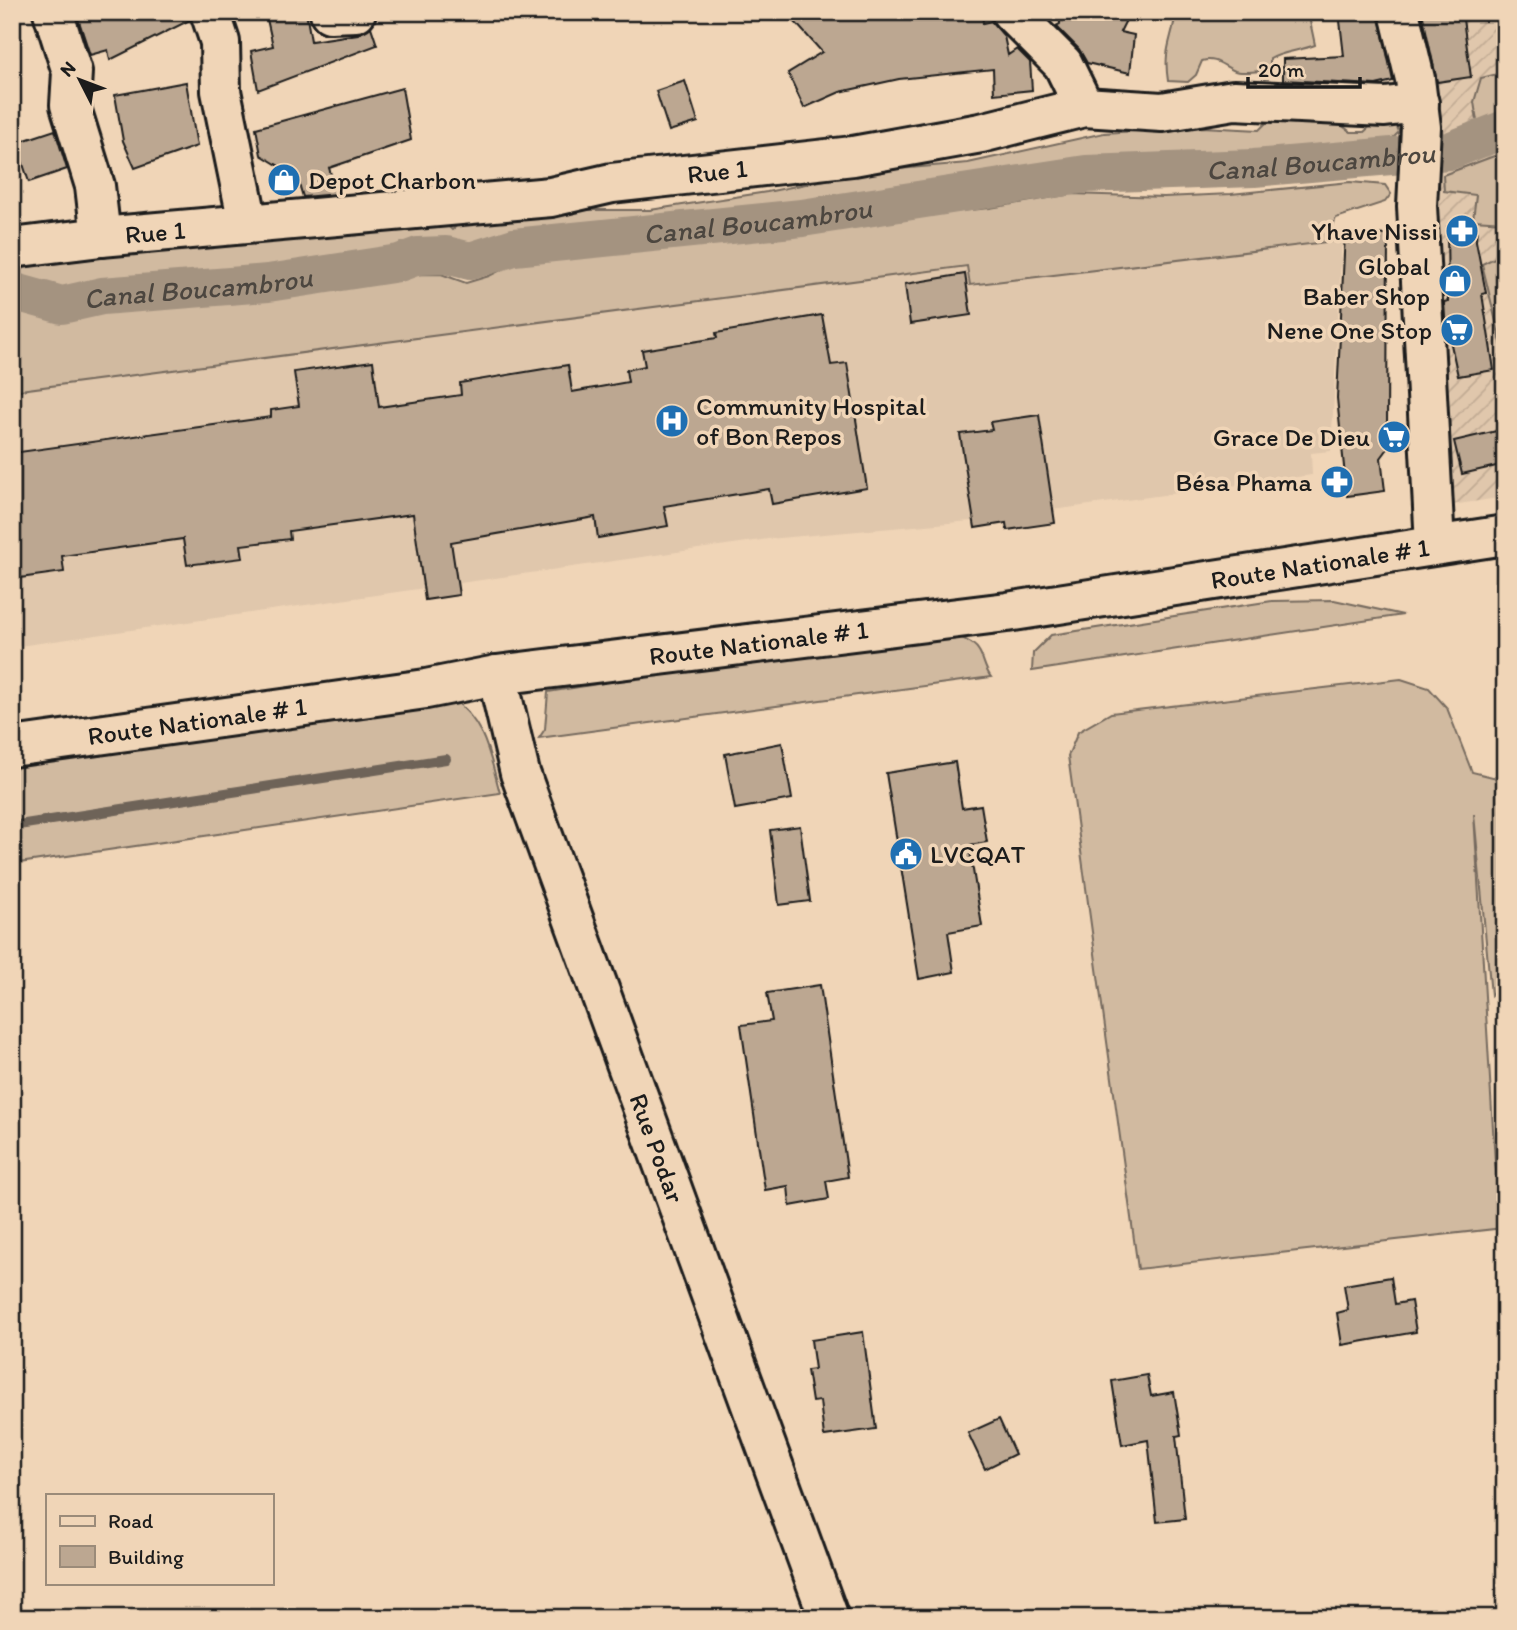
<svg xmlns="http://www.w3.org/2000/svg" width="1517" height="1630" font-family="Itim,sans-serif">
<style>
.built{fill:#e0c7ac}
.industrial{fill:url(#industrial-furrows)}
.grass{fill:#d1baa0;stroke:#766b5e;stroke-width:2}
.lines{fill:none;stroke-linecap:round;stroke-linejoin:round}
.stream{stroke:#6e6358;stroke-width:10}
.canal{stroke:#a49380;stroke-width:38}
.building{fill:#bca791;stroke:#1c1c1c;stroke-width:2}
.street-casing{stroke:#1c1c1c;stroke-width:44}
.secondary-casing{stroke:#1c1c1c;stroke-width:44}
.primary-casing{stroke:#1c1c1c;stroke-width:44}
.street{stroke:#f0d5b7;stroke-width:38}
.secondary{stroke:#f0d5b7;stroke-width:38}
.primary{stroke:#f0d5b7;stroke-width:38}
.labels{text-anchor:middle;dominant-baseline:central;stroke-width:7;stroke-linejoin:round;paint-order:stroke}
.street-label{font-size:26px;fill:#1c1c1c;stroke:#f0d5b7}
.poi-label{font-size:26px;fill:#1c1c1c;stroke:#f0d5b7;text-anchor:end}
.water-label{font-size:28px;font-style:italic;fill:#4c463f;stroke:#f0d5b7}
</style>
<defs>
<pattern id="industrial-furrows" width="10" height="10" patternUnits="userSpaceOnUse" patternTransform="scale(1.75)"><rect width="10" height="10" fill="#e0c7ac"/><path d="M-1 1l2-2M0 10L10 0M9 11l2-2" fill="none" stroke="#c0aa93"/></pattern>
</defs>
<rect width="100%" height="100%" fill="#f0d5b7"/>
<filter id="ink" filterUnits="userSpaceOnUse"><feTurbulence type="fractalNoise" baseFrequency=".0143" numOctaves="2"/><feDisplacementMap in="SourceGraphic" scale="14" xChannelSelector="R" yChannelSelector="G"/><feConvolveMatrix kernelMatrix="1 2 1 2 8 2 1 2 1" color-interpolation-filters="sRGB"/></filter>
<g filter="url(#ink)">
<!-- built -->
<path class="built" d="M 1342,240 L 1331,451 L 1311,453 L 1312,475 L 971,521 L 768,539 L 12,647 L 12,391 L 967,266 L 970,285 Z"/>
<!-- industrial -->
<path class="industrial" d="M 1418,12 L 1505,12 L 1505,497 L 1452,505 Z"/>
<!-- grass -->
<g class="grass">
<path d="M 1176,12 L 1308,12 L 1315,45 C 1300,51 1284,51 1270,59 L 1270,71 C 1260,70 1243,74 1235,71 C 1223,66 1216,57 1202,61 L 1196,75 L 1188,82 L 1168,81 C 1163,49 1172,41 1176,12 Z"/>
<path d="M 1505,72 L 1505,135 L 1465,152 L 1452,150 L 1453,145 L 1476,132 L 1478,127 L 1474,102 L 1481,78 Z"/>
<path d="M 1272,117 L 1335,121 L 1351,132 L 1364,132 L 1374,123 L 1395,122 L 1399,132 L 1392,139 L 1374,141 L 1339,153 L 1292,153 L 1222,162 L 1141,163 L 845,196 L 824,201 L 799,212 L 530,238 L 493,244 L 469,254 L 412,249 L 363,262 L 211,279 L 157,276 L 51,296 L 32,287 L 12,284 L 12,271 L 37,265 L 440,219 L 452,230 L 463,220 L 567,210 L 650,210 L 767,192 L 825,180 L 839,174 L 968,163 L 1104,133 L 1202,127 L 1259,130 Z"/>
<path d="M 1505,152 L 1505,222 L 1473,220 L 1476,195 L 1444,191 L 1443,175 Z"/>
<path d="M 1350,182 L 1385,185 L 1391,194 L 1385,202 L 1336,218 L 1332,228 L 1335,241 L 970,285 L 967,266 L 12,391 L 12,304 L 47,312 L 97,311 L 178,297 L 334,283 L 372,275 L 441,274 L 466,283 L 489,276 L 531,255 L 990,208 L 1072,194 L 1164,197 L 1231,194 Z"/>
<path d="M 1505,253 L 1505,359 L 1482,264 Z"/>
<path d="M 1334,600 L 1403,615 L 1032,671 L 1033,653 L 1051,635 L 1272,601 Z"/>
<path d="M 932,630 C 946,634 971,637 979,651 C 984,659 984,668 991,677 L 539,738 L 545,729 L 548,692 Z"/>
<path d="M 1401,679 L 1429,688 L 1447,708 L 1472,772 L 1505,780 L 1505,981 L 1491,995 L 1474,814 L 1495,1162 L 1503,1228 L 1138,1269 L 1068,756 L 1078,732 L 1111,713 Z"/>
<path d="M 451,697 C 486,724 489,753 500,793 L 12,864 L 12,768 Z"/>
</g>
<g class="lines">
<!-- stream -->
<path class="stream" d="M 12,826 L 446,759"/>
<!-- canal -->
<path class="canal" id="s1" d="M 12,291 L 62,305 L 102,296 L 268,283 L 399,263 L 418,256 L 446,255 L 470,261 L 514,247 L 802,218 L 1086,174 L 1254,168 L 1449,151 L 1505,129"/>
</g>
<!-- building -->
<g class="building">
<path d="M 76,12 L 189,12 L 190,20 L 110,60 L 108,50 L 90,55 Z"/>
<path d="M 306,12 L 311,41 L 358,34 L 371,27 L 377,45 L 258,90 L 251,51 L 273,46 L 267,19 Z"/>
<path d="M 786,12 L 982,12 L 983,23 L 991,21 L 1004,36 L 1008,55 L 1017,49 L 1030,62 L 1032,90 L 994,94 L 993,69 L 899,79 L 840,92 L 804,108 L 788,73 L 822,52 Z"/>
<path d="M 1060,12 L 1130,12 L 1120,32 L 1134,35 L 1130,73 L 1087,63 L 1079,49 L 1056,26 L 1060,24 Z"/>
<path d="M 1339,12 L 1378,12 L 1393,81 L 1376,85 L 1283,80 L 1283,59 L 1344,56 Z"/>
<path d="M 1422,12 L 1462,12 L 1471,77 L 1437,82 Z"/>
<path d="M 685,81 L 698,122 L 669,131 L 656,91 Z"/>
<path d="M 186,82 L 197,146 L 135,168 L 123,141 L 115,95 Z"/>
<path d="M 402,88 L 411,140 L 329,168 L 337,194 L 303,197 L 297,177 L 261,155 L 256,128 Z"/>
<path d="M 55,130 L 67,169 L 29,182 L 16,143 Z"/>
<path d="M 1477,226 L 1476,241 L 1486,293 L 1482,294 L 1494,370 L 1458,376 L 1445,317 L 1444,302 L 1448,301 L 1447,227 Z"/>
<path d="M 1345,233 L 1388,235 L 1387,427 L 1398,435 L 1381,458 L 1385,491 L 1347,496 L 1337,398 Z"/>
<path d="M 965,274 L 971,315 L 910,324 L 905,284 Z"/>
<path d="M 822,315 L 831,365 L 847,363 L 867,488 L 772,504 L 769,489 L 664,506 L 668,526 L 598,538 L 595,517 L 451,542 L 459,595 L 425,600 L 413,514 L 289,531 L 290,539 L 241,545 L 243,558 L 187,565 L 183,539 L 62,556 L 64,572 L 12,579 L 12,453 L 271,417 L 271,410 L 299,406 L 294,372 L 373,361 L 379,407 L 461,395 L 460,383 L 568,365 L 572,392 L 628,382 L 626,370 L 645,366 L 642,350 L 717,338 L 716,333 Z"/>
<path d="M 1039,415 L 1055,523 L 1007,530 L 1006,523 L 975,528 L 960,434 L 992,430 L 990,422 Z"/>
<path d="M 1505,429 L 1505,464 L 1462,474 L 1454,441 Z"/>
<path d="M 782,743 L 792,799 L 735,809 L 725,754 Z"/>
<path d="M 955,762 L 962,808 L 981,805 L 987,842 L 969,845 L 982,926 L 948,932 L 954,972 L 919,979 L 886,773 Z"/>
<path d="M 800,826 L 810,901 L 779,905 L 770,830 Z"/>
<path d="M 820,985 L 848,1177 L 826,1181 L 829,1199 L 790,1206 L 788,1186 L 765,1190 L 741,1025 L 772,1021 L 767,993 Z"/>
<path d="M 1391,1277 L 1395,1304 L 1411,1301 L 1416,1332 L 1342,1345 L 1337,1313 L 1348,1310 L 1344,1285 Z"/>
<path d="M 863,1332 L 876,1429 L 824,1436 L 820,1401 L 812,1402 L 807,1370 L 815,1369 L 811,1340 Z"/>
<path d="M 1147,1375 L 1151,1396 L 1174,1392 L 1181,1435 L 1176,1436 L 1185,1519 L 1157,1522 L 1148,1440 L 1122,1445 L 1112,1381 Z"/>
<path d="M 999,1419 L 1015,1454 L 985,1469 L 968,1433 Z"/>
</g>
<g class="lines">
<defs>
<g id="street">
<path d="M 53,12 L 72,72 L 70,105 L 95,186 L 101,237"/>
<path d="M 210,12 L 220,42 L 221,91 L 248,223"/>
<path d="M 1011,12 L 1063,64 L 1084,107"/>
<path d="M 330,13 L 356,12"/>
<path id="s2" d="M 12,248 L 101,237 L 551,197 L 612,183 L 853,156 L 981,133 L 1084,107 L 1162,112 L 1234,100 L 1385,107 L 1419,103"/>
<path id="s3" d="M 497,675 L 520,773 L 829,1618"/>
</g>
<path id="secondary" d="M 1399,12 L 1415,79 L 1421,127 L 1417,206 L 1435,545"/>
<g id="primary">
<path id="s4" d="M 12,747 L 426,689 L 497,675 L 1007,612 L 1505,535"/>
</g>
</defs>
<!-- street casing -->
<use href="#street" class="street-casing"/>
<!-- secondary casing -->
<use href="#secondary" class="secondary-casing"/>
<!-- primary casing -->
<use href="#primary" class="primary-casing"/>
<!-- street -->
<use href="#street" class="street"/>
<!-- secondary -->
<use href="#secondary" class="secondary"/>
<!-- primary -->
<use href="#primary" class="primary"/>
</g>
</g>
<!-- icons -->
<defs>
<symbol id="shop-disc" viewBox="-11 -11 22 22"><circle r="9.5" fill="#1f6fb2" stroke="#f0d5b7"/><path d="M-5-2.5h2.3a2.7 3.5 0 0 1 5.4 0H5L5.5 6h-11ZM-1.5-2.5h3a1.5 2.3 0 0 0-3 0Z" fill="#fff"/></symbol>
<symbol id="pharmacy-disc" viewBox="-11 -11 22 22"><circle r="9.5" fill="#1f6fb2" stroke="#f0d5b7"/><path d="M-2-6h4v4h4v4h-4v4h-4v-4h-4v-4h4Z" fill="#fff"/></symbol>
<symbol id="supermarket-disc" viewBox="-11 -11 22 22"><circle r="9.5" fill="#1f6fb2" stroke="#f0d5b7"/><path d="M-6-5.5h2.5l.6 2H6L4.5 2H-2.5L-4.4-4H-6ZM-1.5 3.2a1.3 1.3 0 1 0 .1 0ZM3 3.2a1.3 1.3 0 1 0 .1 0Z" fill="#fff"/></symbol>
<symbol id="hospital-disc" viewBox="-11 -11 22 22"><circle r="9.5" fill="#1f6fb2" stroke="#f0d5b7"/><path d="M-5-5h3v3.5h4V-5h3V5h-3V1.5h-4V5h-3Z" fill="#fff"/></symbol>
<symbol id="civic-disc" viewBox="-11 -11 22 22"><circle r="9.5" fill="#1f6fb2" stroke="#f0d5b7"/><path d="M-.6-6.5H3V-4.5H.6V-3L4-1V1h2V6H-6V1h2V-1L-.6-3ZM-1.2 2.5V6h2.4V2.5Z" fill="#fff"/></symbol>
</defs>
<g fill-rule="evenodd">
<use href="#shop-disc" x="265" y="161" width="38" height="38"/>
<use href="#pharmacy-disc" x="1443" y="212" width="38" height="38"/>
<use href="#shop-disc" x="1436" y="262" width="38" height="38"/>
<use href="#supermarket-disc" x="1438" y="311" width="38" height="38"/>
<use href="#hospital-disc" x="653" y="402" width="38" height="38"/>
<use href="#supermarket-disc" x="1375" y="418" width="38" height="38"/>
<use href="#pharmacy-disc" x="1318" y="463" width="38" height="38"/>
<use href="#civic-disc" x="887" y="835" width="38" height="38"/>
</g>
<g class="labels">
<!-- street labels -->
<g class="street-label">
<text stroke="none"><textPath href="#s2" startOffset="710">Rue 1</textPath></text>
<text stroke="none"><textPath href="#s2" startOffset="144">Rue 1</textPath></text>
<text stroke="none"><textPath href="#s4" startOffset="1321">Route Nationale # 1</textPath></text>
<text stroke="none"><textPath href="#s4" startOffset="754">Route Nationale # 1</textPath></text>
<text stroke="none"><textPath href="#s4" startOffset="187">Route Nationale # 1</textPath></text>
<text stroke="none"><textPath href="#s3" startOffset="500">Rue Podar</textPath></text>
</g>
<!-- poi labels -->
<g class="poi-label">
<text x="308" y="180" text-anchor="start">Depot Charbon</text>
<text x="1438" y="231">Yhave Nissi</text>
<text x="1430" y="266">Global<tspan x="1430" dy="30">Baber Shop</tspan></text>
<text x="1432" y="330">Nene One Stop</text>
<text x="696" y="406" text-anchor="start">Community Hospital<tspan x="696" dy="30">of Bon Repos</tspan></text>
<text x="1370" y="437">Grace De Dieu</text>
<text x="1312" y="482">Bésa Phama</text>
<text x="930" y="854" text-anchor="start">LVCQAT</text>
</g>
<!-- water labels -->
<g class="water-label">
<text stroke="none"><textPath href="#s1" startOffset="1323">Canal Boucambrou</textPath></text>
<text stroke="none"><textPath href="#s1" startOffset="756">Canal Boucambrou</textPath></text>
<text stroke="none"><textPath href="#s1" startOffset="189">Canal Boucambrou</textPath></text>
</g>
</g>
<!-- margin -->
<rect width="1517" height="1630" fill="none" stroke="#f0d5b7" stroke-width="42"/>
<rect x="21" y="21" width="1475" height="1588" fill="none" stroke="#1c1c1c" stroke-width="2.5" filter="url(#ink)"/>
<!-- legend -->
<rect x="46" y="1494" width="228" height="91" fill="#f0d5b7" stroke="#9b8b79" stroke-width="2"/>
<rect x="60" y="1516" width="35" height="10" fill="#f0d5b7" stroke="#9b8b79" stroke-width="2"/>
<text x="108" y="1528" font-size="21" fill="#1c1c1c">Road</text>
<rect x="60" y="1546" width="35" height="21" fill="#bca791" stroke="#9b8b79" stroke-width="2"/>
<text x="108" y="1564" font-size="21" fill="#1c1c1c">Building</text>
<!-- north arrow -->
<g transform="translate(80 80) rotate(312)" stroke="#f0d5b7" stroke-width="5" paint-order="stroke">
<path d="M0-5L12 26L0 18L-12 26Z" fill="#1c1c1c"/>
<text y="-10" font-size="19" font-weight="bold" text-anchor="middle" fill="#1c1c1c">N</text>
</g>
<!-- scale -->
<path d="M1248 77v10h112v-10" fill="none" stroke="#1c1c1c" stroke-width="3.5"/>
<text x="1258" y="77" font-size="21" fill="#1c1c1c" stroke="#f0d5b7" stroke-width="5" paint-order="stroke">20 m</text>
</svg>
